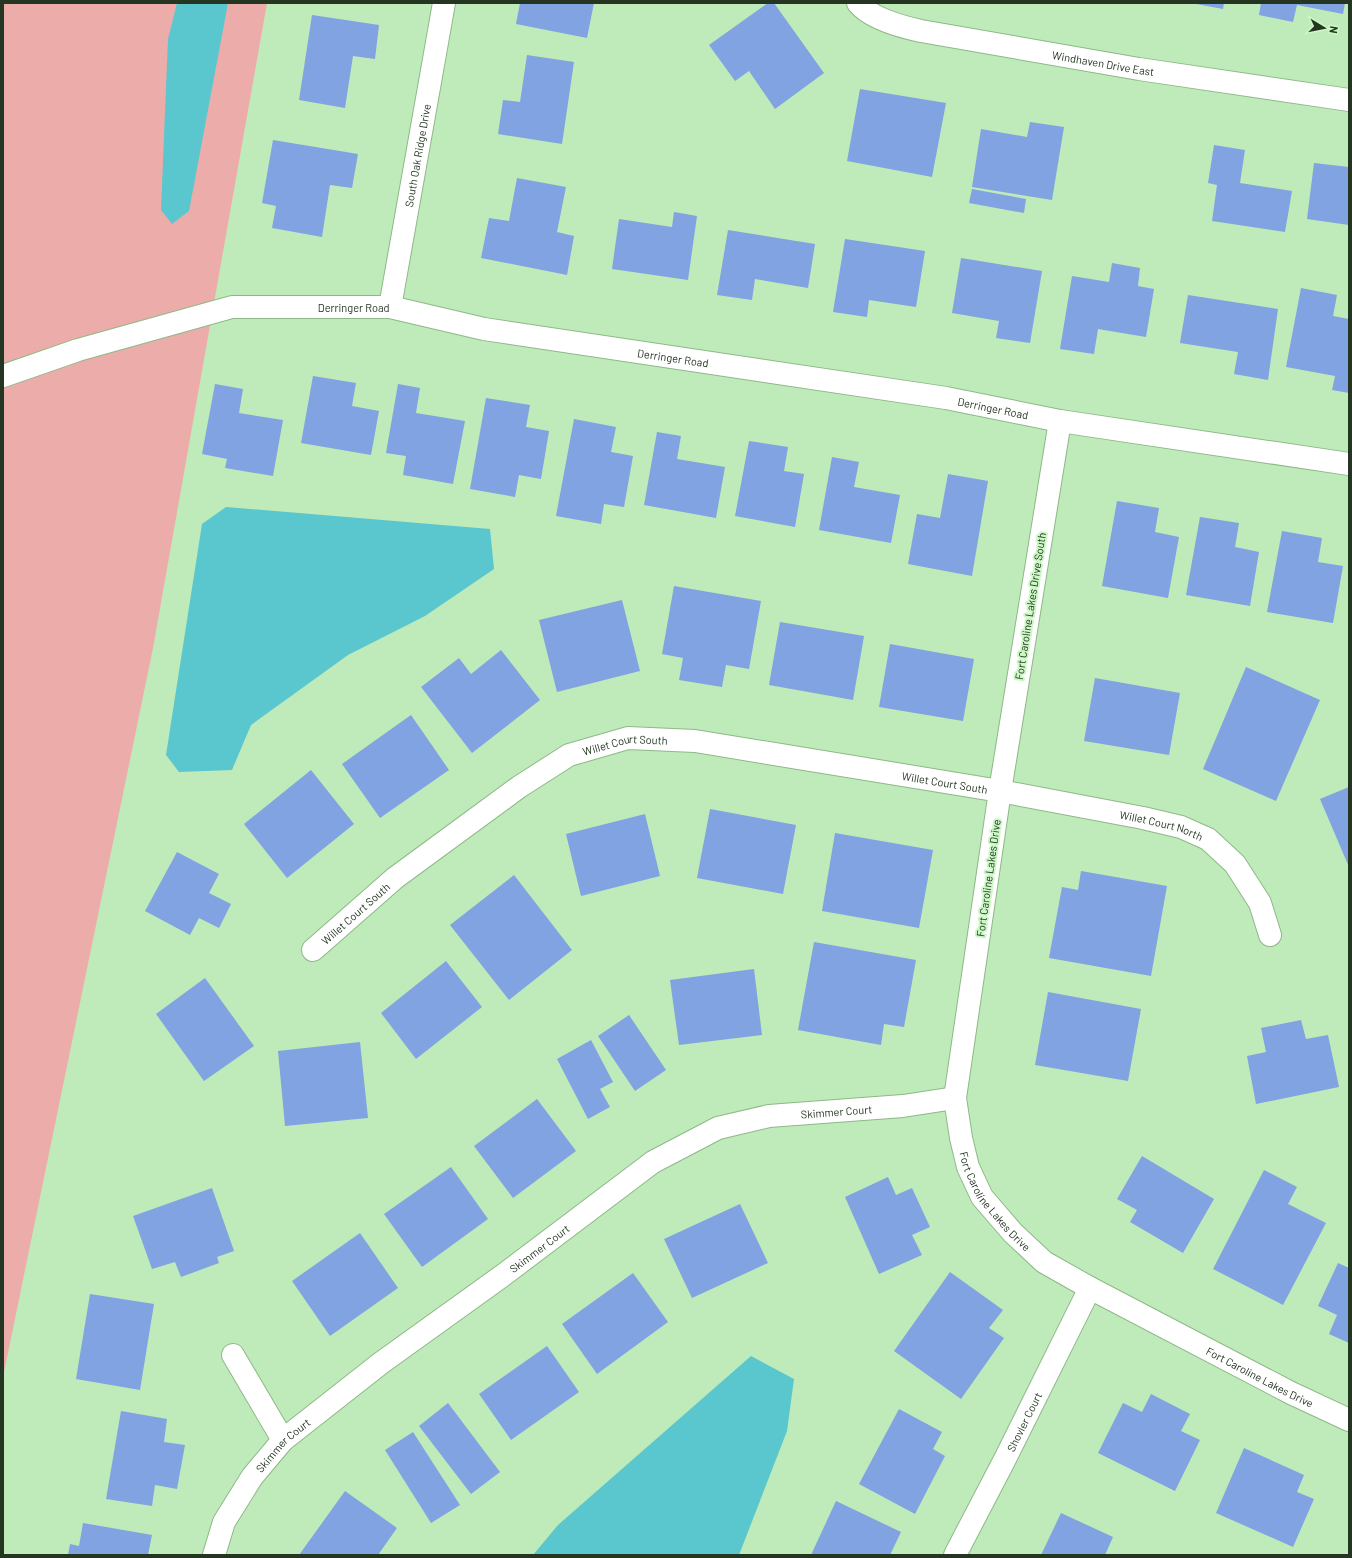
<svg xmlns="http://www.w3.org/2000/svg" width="1352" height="1558" font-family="Barlow,sans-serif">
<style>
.green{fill:#ecadaa}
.water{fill:#5ac6cd}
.building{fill:#81a3e1}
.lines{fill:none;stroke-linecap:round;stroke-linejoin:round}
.minor-casing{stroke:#8eb888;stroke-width:24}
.minor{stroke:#fff;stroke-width:22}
.labels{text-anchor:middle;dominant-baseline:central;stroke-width:4;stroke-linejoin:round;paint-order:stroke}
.street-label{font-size:11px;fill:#243522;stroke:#ccf8c5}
</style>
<rect width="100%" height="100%" fill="#bfeab9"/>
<!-- green -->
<path class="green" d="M 3,3 L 267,3 L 153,648 L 3,1377 Z"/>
<!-- water -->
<g class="water">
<path d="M 177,3 L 228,3 L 189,211 L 172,224 L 161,210 L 168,39 Z"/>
<path d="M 226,507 L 490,529 L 494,569 L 425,616 L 348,655 L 251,725 L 232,770 L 179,772 L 166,755 L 202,524 Z"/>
<path d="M 751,1356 L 794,1379 L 787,1431 L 739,1555 L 533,1555 L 558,1525 Z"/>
</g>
<!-- building -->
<g class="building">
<path d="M 520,3 L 594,3 L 587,38 L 516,24 Z"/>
<path d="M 768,3 L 774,3 L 824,73 L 775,109 L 749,71 L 735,81 L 709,45 Z"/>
<path d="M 1191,3 L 1224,3 L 1223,9 Z"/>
<path d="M 1261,3 L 1345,3 L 1343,14 L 1297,5 L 1293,22 L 1259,15 Z"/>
<path d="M 312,15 L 379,25 L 375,59 L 353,56 L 345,108 L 299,100 Z"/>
<path d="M 527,55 L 574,62 L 562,144 L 498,134 L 503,100 L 520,102 Z"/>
<path d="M 860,89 L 946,103 L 932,177 L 847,161 Z"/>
<path d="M 1030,122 L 1064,127 L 1052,200 L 972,187 L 981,129 L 1027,137 Z"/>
<path d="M 273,140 L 358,154 L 352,188 L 330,185 L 322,237 L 272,228 L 276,206 L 262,203 Z"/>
<path d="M 1214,145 L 1245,150 L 1240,183 L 1292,191 L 1285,232 L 1212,221 L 1217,185 L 1208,183 Z"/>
<path d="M 1314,163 L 1349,167 L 1349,225 L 1307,219 Z"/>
<path d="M 517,178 L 566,187 L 557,232 L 574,236 L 567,275 L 481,258 L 489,218 L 509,221 Z"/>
<path d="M 972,189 L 1026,199 L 1024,213 L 969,203 Z"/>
<path d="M 674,212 L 697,216 L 688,280 L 612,269 L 619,219 L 672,227 Z"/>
<path d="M 728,230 L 815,244 L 808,288 L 755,279 L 752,300 L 717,295 Z"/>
<path d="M 845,239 L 925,251 L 916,307 L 869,300 L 867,317 L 833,312 Z"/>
<path d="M 961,258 L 1042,271 L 1030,343 L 996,338 L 999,321 L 952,313 Z"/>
<path d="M 1112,263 L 1140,268 L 1138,286 L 1154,289 L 1146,337 L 1098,329 L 1094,354 L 1060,349 L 1072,276 L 1109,282 Z"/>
<path d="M 1301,288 L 1337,295 L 1333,316 L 1349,319 L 1349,393 L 1332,390 L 1335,376 L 1286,367 Z"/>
<path d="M 1188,295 L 1278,309 L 1268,380 L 1234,374 L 1238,352 L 1180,343 Z"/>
<path d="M 313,376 L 356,383 L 352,406 L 379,411 L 371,455 L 301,443 Z"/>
<path d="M 215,384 L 243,389 L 239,413 L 283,420 L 273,476 L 225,468 L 227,459 L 202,454 Z"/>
<path d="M 398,384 L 420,388 L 416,413 L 465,421 L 453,484 L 403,475 L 406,456 L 386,453 Z"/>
<path d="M 486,398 L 530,405 L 526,427 L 549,431 L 541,479 L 519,475 L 515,497 L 470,489 Z"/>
<path d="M 574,419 L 616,427 L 611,452 L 633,456 L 624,507 L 604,504 L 601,524 L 556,516 Z"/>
<path d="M 657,432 L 681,436 L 677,459 L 725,467 L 716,518 L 644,505 Z"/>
<path d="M 749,441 L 788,447 L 784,471 L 804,474 L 795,527 L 735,516 Z"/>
<path d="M 832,457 L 859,462 L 854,487 L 900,495 L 891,543 L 819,530 Z"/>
<path d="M 948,474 L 988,481 L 972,576 L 908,564 L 917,514 L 940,518 Z"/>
<path d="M 1117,501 L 1159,508 L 1155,532 L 1179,537 L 1168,598 L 1102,586 Z"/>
<path d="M 1200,517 L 1239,523 L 1235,547 L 1259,552 L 1250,606 L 1186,595 Z"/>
<path d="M 1282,531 L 1322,538 L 1318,562 L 1343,566 L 1333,623 L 1267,612 Z"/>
<path d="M 674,586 L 761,601 L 749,669 L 726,665 L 722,687 L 679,680 L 683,658 L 662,654 Z"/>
<path d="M 622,600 L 640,671 L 557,692 L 539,620 Z"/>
<path d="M 780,622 L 864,636 L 853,700 L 769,685 Z"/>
<path d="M 890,644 L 974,659 L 963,721 L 879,707 Z"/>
<path d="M 501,650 L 540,700 L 472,753 L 421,687 L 459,658 L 471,674 Z"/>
<path d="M 1246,667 L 1320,700 L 1276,801 L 1203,769 Z"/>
<path d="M 1095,678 L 1180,693 L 1169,755 L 1084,741 Z"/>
<path d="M 411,715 L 449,770 L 380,818 L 342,764 Z"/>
<path d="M 311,770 L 354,824 L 287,878 L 244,824 Z"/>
<path d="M 1349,787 L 1349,867 L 1320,799 Z"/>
<path d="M 710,809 L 796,825 L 783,894 L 697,878 Z"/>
<path d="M 645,814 L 660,876 L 581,896 L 566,834 Z"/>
<path d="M 835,833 L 933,850 L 919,928 L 822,911 Z"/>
<path d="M 177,852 L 219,874 L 209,893 L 231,904 L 219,928 L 199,918 L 190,935 L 145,911 Z"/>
<path d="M 1081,871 L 1167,886 L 1151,976 L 1049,958 L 1062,887 L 1078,890 Z"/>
<path d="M 514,875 L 572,950 L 509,1000 L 450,925 Z"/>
<path d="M 814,942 L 916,960 L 904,1027 L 884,1024 L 881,1045 L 798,1030 Z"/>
<path d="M 446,961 L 482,1007 L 416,1059 L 381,1013 Z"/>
<path d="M 754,969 L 762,1035 L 679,1045 L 670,980 Z"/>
<path d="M 205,978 L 254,1046 L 204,1081 L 156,1014 Z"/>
<path d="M 1048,992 L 1141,1009 L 1128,1081 L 1035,1065 Z"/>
<path d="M 629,1015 L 666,1070 L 635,1091 L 598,1036 Z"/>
<path d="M 1301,1020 L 1306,1039 L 1328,1035 L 1339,1087 L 1256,1104 L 1247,1056 L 1266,1052 L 1261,1028 Z"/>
<path d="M 591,1040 L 613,1082 L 600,1089 L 610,1107 L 588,1119 L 557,1059 Z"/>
<path d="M 360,1042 L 368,1118 L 285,1126 L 278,1051 Z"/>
<path d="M 537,1099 L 576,1151 L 513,1198 L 474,1146 Z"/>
<path d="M 1142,1156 L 1214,1199 L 1183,1253 L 1130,1222 L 1137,1210 L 1117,1199 Z"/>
<path d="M 451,1167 L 488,1219 L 422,1267 L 384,1214 Z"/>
<path d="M 1264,1170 L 1297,1187 L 1288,1204 L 1326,1223 L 1283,1305 L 1213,1269 Z"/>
<path d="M 888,1177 L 896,1195 L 912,1188 L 930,1227 L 912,1235 L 922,1255 L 879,1274 L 845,1197 Z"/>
<path d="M 212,1188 L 234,1251 L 217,1257 L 219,1263 L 181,1277 L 175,1262 L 152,1269 L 133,1216 Z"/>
<path d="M 740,1204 L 768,1263 L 692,1298 L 664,1239 Z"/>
<path d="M 360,1233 L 398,1288 L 330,1336 L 292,1281 Z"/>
<path d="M 1338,1263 L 1349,1268 L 1349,1343 L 1329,1334 L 1337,1315 L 1318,1306 Z"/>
<path d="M 950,1272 L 1003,1310 L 989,1328 L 1004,1338 L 961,1399 L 894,1351 Z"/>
<path d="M 633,1273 L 668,1322 L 597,1374 L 562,1324 Z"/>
<path d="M 90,1294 L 154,1304 L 140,1390 L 76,1379 Z"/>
<path d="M 547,1346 L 579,1392 L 511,1440 L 479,1394 Z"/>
<path d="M 1151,1394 L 1190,1414 L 1181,1431 L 1200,1440 L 1175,1491 L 1098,1453 L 1123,1403 L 1142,1412 Z"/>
<path d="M 448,1403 L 500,1472 L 471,1494 L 419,1426 Z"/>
<path d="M 899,1409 L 942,1432 L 933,1449 L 945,1456 L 915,1514 L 859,1484 Z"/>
<path d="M 121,1411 L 167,1419 L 164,1442 L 185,1445 L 177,1489 L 155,1485 L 152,1506 L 106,1499 Z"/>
<path d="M 413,1432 L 460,1505 L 431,1523 L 385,1450 Z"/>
<path d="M 1244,1448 L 1304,1475 L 1297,1492 L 1314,1499 L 1293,1547 L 1216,1513 Z"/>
<path d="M 345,1491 L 397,1528 L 378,1555 L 299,1555 Z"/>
<path d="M 836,1501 L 901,1532 L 890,1555 L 811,1555 Z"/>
<path d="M 1061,1513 L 1113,1537 L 1105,1555 L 1041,1555 Z"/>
<path d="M 83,1523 L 152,1535 L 148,1555 L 68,1555 L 70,1544 L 79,1546 Z"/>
</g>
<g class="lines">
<defs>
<g id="minor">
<path id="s1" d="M 858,3 C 870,18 902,27 921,31 L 1139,69 L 1349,100"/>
<path id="s2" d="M 390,307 L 444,3"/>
<path id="s3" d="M 3,376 L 78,350 L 232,307 L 390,307 L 484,329 L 946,398 L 1060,421 L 1349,464"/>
<path id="s4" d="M 1060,421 L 1000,791 L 955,1098 L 961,1138 L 968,1167 L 982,1197 L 1013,1233 L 1044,1262 L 1090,1288 L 1291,1393 L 1349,1420"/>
<path id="s5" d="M 313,950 L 395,878 L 519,787 L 569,755 L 628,738 L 695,741 L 1000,791 L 1143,818 L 1181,827 L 1208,839 L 1235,864 L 1260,903 L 1270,935"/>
<path d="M 233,1355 L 283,1440"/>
<path id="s6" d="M 214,1555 L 224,1522 L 252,1477 L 283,1440 L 381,1363 L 502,1276 L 653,1162 L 718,1128 L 769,1116 L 903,1106 L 955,1098"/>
<path id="s7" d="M 955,1555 L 1004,1461 L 1090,1288"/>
</g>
</defs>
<!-- minor casing -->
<use href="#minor" class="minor-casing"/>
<!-- minor -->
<use href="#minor" class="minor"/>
</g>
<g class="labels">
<!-- street labels -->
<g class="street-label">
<text stroke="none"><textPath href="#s1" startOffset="255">Windhaven Drive East</textPath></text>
<text stroke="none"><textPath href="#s2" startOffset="154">South Oak Ridge Drive</textPath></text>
<text stroke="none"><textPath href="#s3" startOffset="361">Derringer Road</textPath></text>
<text stroke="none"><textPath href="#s3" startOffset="685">Derringer Road</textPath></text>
<text stroke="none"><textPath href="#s3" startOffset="1009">Derringer Road</textPath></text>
<text transform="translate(1030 606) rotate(-81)">Fort Caroline Lakes Drive South</text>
<text stroke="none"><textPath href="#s5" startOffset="380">Willet Court South</textPath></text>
<text stroke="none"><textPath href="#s5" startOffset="704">Willet Court South</textPath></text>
<text stroke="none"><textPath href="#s5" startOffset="925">Willet Court North</textPath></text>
<text transform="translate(988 878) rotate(-82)">Fort Caroline Lakes Drive</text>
<text stroke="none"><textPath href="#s5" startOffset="56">Willet Court South</textPath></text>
<text stroke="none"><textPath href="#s6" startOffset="792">Skimmer Court</textPath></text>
<text stroke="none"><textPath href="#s4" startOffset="799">Fort Caroline Lakes Drive</textPath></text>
<text stroke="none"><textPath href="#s6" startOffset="456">Skimmer Court</textPath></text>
<text stroke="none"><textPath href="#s4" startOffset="1123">Fort Caroline Lakes Drive</textPath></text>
<text stroke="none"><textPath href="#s7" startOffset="150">Shovler Court</textPath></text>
<text stroke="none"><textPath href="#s6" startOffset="132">Skimmer Court</textPath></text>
</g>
</g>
<!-- border -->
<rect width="1352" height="1558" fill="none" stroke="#243522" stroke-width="8"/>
<!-- north arrow -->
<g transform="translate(1324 28) rotate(100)" stroke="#ccf8c5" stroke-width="3" paint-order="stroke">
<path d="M0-3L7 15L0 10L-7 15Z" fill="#243522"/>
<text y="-6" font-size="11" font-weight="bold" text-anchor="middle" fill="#243522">N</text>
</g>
</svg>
